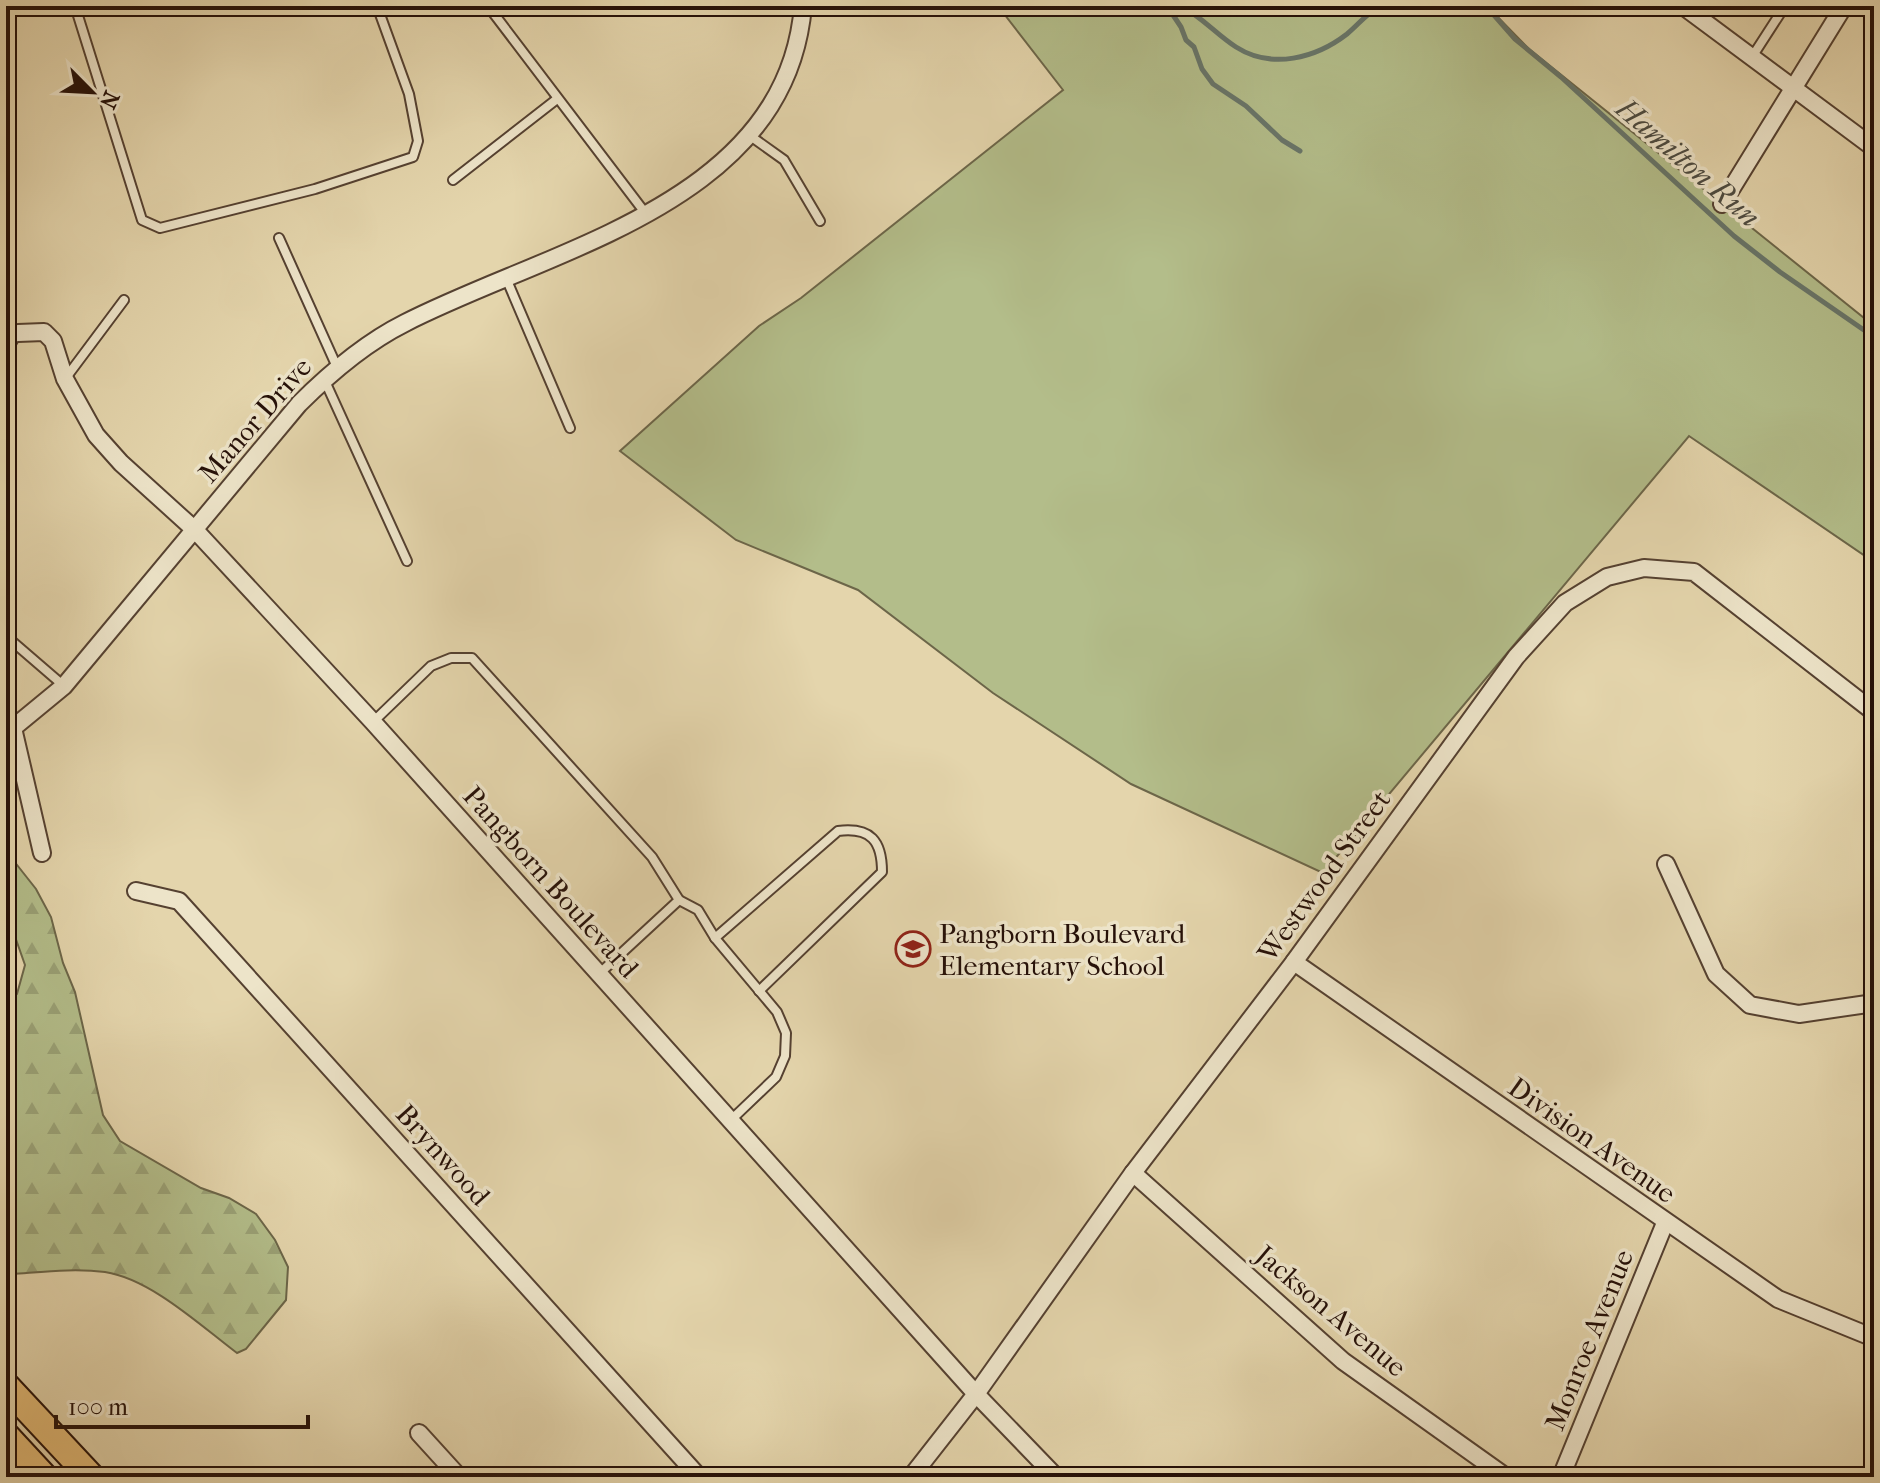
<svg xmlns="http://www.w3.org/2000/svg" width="1880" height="1483" font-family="'IM FELL French Canon',serif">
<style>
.grass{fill:#b3bd8a;stroke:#6c6649;stroke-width:2}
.forest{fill:url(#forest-firs);stroke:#6c6649;stroke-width:2}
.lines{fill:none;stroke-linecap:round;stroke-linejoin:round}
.stream{stroke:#687569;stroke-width:5}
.lane-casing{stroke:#554131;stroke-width:12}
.street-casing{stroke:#554131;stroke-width:20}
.primary-casing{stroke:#251008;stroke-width:30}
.lane{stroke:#ede4c9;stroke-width:8}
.street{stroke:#ede4c9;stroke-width:16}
.primary{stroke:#e2ba76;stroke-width:26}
.labels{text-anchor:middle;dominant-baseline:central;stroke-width:7;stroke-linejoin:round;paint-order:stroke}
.street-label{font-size:28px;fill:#251008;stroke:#ede4c9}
.poi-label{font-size:28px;fill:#251008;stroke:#ede4c9;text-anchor:start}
.water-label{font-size:30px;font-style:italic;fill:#4c4b41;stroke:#ede4c9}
</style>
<defs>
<pattern id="forest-firs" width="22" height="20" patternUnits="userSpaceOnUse" patternTransform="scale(2)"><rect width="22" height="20" fill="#b3bd8a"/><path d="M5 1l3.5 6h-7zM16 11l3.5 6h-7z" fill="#9aa176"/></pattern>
</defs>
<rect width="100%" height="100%" fill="#e4d5ac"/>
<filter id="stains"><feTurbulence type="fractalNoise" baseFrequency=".0025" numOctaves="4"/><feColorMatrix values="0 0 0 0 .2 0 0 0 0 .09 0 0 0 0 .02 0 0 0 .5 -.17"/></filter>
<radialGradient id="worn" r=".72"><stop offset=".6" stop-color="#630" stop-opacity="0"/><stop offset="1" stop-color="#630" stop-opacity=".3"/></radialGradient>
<!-- grass -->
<path class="grass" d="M 998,6 L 1487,6 L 1529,49 L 1874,326 L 1874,562 L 1689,436 L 1323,873 L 1131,784 L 993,693 L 858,590 L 736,540 L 620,451 L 759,326 L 801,298 L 1063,90 Z"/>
<!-- forest -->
<path class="forest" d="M 6,851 L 36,889 L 51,917 L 63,963 L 75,992 L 103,1115 L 120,1141 L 201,1188 L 229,1198 L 256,1214 L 275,1240 L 288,1267 L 286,1300 L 246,1349 L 237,1353 C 201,1326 151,1279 105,1272 C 74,1268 42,1272 12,1274 L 6,1272 L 6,1002 L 17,994 L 25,965 L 6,911 Z"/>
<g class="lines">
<!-- stream -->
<g class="stream">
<path d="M 1167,6 L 1181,27 L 1186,40 L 1194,47 L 1202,69 L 1213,84 L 1246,106 L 1282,140 L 1300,151"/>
<path d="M 1181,6 C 1202,17 1217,35 1236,47 C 1272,70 1316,58 1347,34 C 1358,25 1367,13 1380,6"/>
<path d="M 1486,6 L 1515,39 L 1561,77 L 1734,236 L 1780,272 L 1874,337"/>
</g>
<defs>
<g id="lane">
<path d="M 75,6 L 142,220 L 160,228 L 315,189 L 413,157 L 418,141 L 409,94 L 377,6"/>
<path d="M 488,6 L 646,214"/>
<path d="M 1752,57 L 1785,6"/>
<path d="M 749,135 L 784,160 L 820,221"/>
<path d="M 453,180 L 557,99"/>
<path d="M 279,238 L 337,367"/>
<path d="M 506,278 L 570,428"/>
<path d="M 6,351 L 18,333"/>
<path d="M 65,379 L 124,300"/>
<path d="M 324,379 L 407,561"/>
<path d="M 6,636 L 64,686"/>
<path d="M 373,722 L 431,666 L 451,658 L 472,658 L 652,857 L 679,900 L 600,973"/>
<path d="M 679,900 L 698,910 L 715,938 L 777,1012 L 786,1033 L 785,1056 L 776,1077 L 731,1120"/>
<path d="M 715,938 L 838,831 C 871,827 882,841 882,872 L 759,991"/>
</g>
<g id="street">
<path d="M 1683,6 L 1874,148"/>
<path d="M 1722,204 L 1844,6"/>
<path d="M 18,333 L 44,332 L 53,341 L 65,379 L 96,435 L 121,463 L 195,530 L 373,722 L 976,1394 L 1056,1477"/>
<path d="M 42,853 L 13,728 L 64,686 L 299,404 C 331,372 365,343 405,323 C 551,248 786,204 803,6"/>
<path d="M 1666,864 L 1716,974 L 1750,1005 L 1799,1014 L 1874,1003"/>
<path d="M 136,891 L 179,901 L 699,1477"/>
<path d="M 1294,962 L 1778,1299 L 1874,1338"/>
<path d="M 1133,1173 L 1343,1361 L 1506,1477"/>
<path d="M 419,1433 L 459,1477"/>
<path d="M 911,1477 L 976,1394 L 1133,1173 L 1294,962 L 1516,657 L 1565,603 L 1607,577 L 1644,568 L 1694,572 L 1874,712"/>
<path d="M 1561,1477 L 1665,1223"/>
</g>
<g id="primary">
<path d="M 6,1386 L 91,1477"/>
<path d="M 6,1436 L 44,1477"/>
</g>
</defs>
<!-- lane casing -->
<use href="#lane" class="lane-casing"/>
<!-- street casing -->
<use href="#street" class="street-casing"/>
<!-- primary casing -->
<use href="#primary" class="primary-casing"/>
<!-- lane -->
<use href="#lane" class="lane"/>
<!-- street -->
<use href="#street" class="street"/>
<!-- primary -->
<use href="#primary" class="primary"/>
</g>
<!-- icons -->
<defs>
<symbol id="school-ring" viewBox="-11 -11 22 22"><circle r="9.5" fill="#ede4c9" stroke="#8f2418" stroke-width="1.5"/><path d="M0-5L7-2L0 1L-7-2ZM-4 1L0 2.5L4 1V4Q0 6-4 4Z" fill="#8f2418"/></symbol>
</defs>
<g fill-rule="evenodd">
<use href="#school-ring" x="893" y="929" width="40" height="40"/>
</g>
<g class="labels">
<!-- street labels -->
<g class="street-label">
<text transform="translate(255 420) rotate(-49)">Manor Drive</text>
<text transform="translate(1324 876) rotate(-54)">Westwood Street</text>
<text transform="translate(551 882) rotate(48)">Pangborn Boulevard</text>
<text transform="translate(1592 1140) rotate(35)">Division Avenue</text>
<text transform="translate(443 1155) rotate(48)">Brynwood</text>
<text transform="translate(1331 1311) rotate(40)">Jackson Avenue</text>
<text transform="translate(1589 1340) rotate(-68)">Monroe Avenue</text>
</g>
<!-- poi labels -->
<g class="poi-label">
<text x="939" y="933">Pangborn Boulevard<tspan x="939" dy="32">Elementary School</tspan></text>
</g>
<!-- water labels -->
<g class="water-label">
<text transform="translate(1688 163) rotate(41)">Hamilton Run</text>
</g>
</g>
<!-- margin -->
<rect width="1880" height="1483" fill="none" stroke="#e4d5ac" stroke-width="32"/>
<rect x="8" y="8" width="1864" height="1467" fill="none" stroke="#251008" stroke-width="4"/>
<rect x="16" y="16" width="1848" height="1451" fill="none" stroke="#251008" stroke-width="2"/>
<!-- north arrow -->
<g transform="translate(92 92) rotate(114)" stroke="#ede4c9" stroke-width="6" paint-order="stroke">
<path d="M0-6L14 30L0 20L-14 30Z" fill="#251008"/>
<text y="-12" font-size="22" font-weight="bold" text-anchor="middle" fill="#251008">N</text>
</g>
<!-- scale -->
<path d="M56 1415v12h252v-12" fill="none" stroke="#251008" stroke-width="4"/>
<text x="68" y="1415" font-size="24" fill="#251008" stroke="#ede4c9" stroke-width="6" paint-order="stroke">100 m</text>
<rect width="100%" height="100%" filter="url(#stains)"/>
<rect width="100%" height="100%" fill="url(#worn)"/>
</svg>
